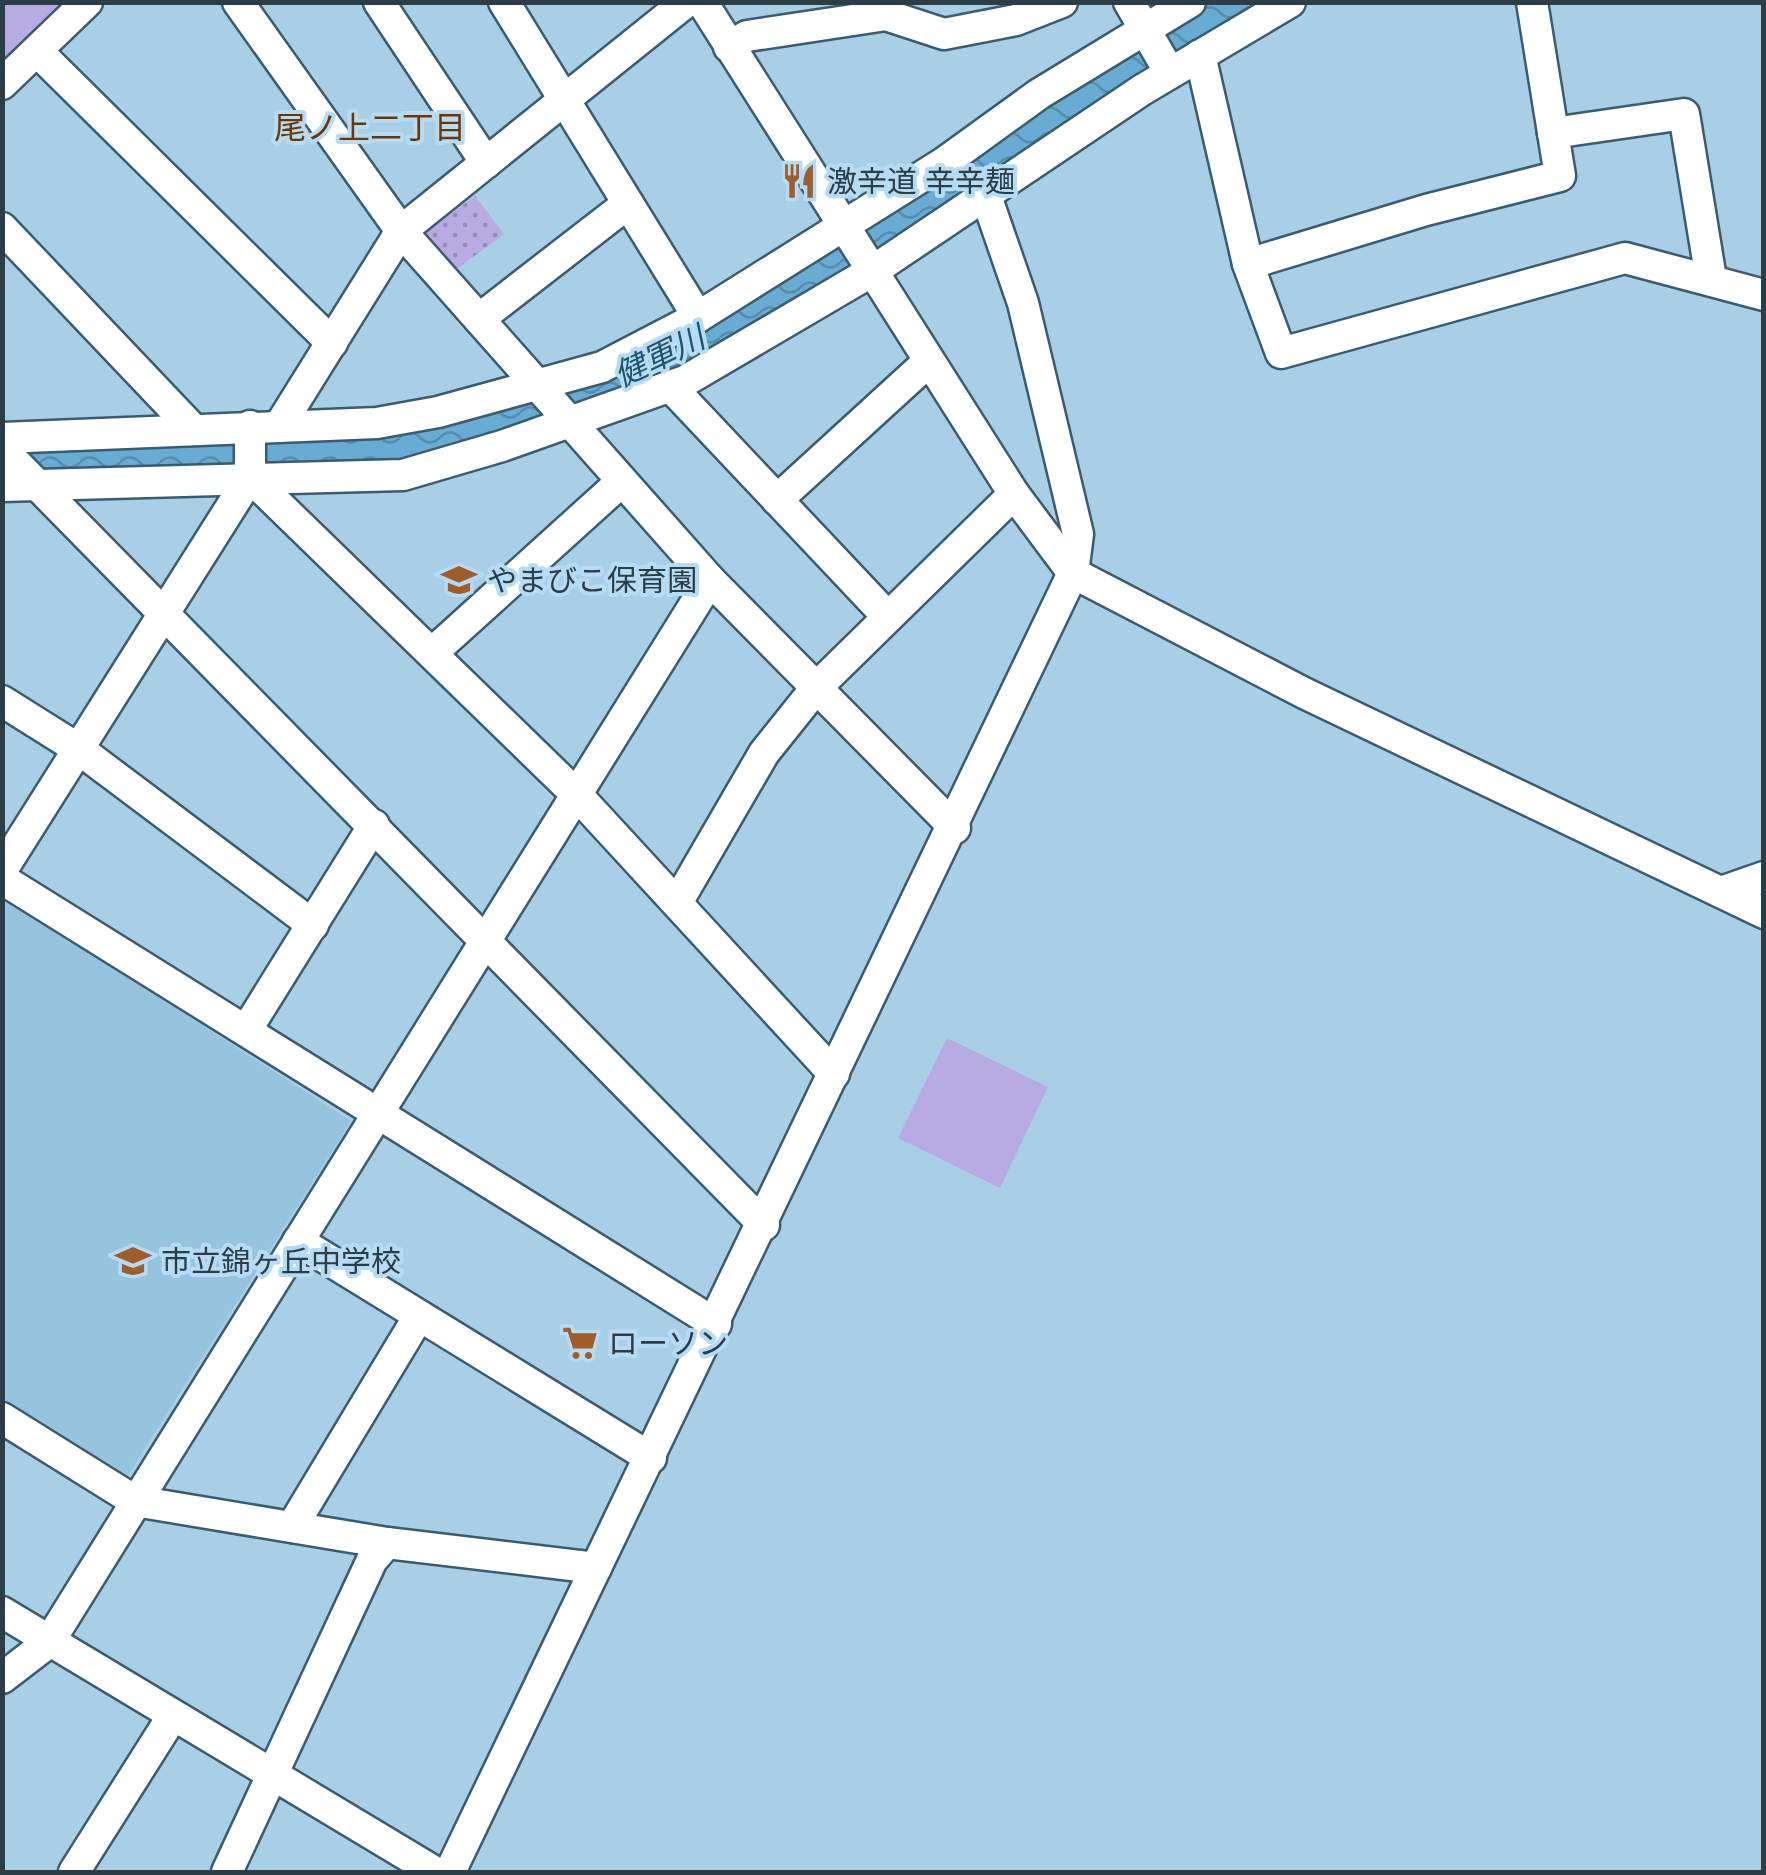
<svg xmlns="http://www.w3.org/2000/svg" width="1766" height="1875" font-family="Poppins,'Noto Sans JP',sans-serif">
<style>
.built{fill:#96c3de}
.green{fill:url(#green-dots)}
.pitch{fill:#b7abe2}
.water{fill:url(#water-waves)}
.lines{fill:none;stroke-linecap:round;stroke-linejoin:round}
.minor-casing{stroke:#395c70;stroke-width:35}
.minor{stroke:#fff;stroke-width:30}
.labels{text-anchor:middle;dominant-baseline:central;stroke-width:8;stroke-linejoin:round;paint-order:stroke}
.poi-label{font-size:30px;fill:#2d3d46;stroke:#b5dcf4;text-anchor:start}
.neighbourhood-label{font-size:32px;fill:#703600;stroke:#b5dcf4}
.water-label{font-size:32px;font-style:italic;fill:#1f546f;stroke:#b5dcf4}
</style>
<defs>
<pattern id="green-dots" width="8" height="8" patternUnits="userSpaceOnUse" patternTransform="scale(2.5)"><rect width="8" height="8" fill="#b7abe2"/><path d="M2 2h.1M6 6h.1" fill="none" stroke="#958cb9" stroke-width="1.8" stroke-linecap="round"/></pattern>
<pattern id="water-waves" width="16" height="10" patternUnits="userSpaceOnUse" patternTransform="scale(2.5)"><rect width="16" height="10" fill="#68acd3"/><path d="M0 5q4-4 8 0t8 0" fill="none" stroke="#568dad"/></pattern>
</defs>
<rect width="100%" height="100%" fill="#a8cfe6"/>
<!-- built -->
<path class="built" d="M 8,901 L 351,1121 L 125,1480 L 3,1401 L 2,908 Z"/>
<!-- green -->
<path class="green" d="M 475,196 L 504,234 L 454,271 L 425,232 Z"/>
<!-- pitch -->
<g class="pitch">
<path d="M 3,3 L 68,3 L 3,71 Z"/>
<path d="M 947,1038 L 1048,1087 L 1000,1188 L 898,1138 Z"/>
</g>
<!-- water -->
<path class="water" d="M 1200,3 L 1277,3 L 684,372 L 431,460 L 3,478 L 2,443 L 323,432 L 598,373 Z"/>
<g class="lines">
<defs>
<g id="minor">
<path d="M 238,2 L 401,231 L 710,580 L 955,828"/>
<path d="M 379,2 L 486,163"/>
<path d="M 504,2 L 698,317 L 945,162 L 1039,94 L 1190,2"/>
<path d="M 702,2 L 1014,494 L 1073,573 L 1304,693 L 1764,913"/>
<path d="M 885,2 L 886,15 L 944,34 L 1016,20 L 1062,2"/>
<path d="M 1129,2 L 1170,73"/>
<path d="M 729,47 L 747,36 L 886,15"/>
<path d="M 37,51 L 332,343"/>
<path d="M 1200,55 L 1248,264 L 1281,353 L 1625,258 L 1764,295"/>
<path d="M 2,84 L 87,2"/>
<path d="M 1553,133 L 1684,114 L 1711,279"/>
<path d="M 2,228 L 192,428"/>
<path d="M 1248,264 L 1426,210 L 1560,176 L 1532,2"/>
<path d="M 479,319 L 626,205"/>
<path d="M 670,386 L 887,616"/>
<path d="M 280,425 L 401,231 L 686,2"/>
<path d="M 2,438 L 377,423 L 438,412 L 602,367 L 698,317"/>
<path d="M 2,449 L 764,1225"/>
<path d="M 250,477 L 578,796 L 834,1074"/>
<path d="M 2,486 L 403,475 L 502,446 L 685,381 L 874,270 L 1142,90 L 1290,2"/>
<path d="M 777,500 L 929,361"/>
<path d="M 432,653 L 621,482"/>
<path d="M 2,701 L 80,750 L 313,925"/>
<path d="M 2,870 L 250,477 L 250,426"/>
<path d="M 2,879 L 716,1324"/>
<path d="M 1721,892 L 1764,877"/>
<path d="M 678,901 L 764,753 L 816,688 L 1014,494"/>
<path d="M 247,1029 L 374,825"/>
<path d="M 298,1241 L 651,1458"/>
<path d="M 2,1418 L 135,1501 L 387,1543 L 596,1568"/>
<path d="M 292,1527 L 419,1316"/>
<path d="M 2,1612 L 435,1872"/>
<path d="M 2,1678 L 49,1642 L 710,580"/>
<path d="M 74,1872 L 172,1717"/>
<path d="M 227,1872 L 372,1560 L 387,1543"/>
<path d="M 450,1872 L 1073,573 L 1078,534 L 1023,303 L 986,196"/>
</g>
</defs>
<!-- minor casing -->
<use href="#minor" class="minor-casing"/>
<!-- minor -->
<use href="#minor" class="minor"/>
</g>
<!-- icons -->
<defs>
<symbol id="restaurant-bare" viewBox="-9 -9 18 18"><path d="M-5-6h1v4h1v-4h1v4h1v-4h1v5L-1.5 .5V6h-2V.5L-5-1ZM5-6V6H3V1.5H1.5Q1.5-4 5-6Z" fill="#a05d2b" stroke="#b5dcf4" stroke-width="2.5" paint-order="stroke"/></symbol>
<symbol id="school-bare" viewBox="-9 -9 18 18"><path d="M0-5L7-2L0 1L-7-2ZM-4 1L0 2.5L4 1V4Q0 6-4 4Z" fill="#a05d2b" stroke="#b5dcf4" stroke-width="2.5" paint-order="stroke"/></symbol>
<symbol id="supermarket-bare" viewBox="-9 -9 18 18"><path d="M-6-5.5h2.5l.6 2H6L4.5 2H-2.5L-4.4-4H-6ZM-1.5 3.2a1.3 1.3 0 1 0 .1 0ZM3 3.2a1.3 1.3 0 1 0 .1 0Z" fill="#a05d2b" stroke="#b5dcf4" stroke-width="2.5" paint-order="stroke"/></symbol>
</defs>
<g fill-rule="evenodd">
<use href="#restaurant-bare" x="774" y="156" width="50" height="50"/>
<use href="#school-bare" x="434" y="555" width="50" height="50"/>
<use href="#school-bare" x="108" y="1236" width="50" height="50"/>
<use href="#supermarket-bare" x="555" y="1318" width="50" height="50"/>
</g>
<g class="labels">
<!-- poi labels -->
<g class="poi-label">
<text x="827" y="181">激辛道 辛辛麺</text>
<text x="487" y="580">やまびこ保育園</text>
<text x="161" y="1261">市立錦ヶ丘中学校</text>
<text x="608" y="1343">ローソン</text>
</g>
<!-- neighbourhood labels -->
<g class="neighbourhood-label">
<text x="370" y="127">尾ノ上二丁目</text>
</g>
<!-- water labels -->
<g class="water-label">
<text transform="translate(659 356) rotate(-26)">健軍川</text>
</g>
</g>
<!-- border -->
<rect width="1766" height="1875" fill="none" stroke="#2d3d46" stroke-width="10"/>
</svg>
